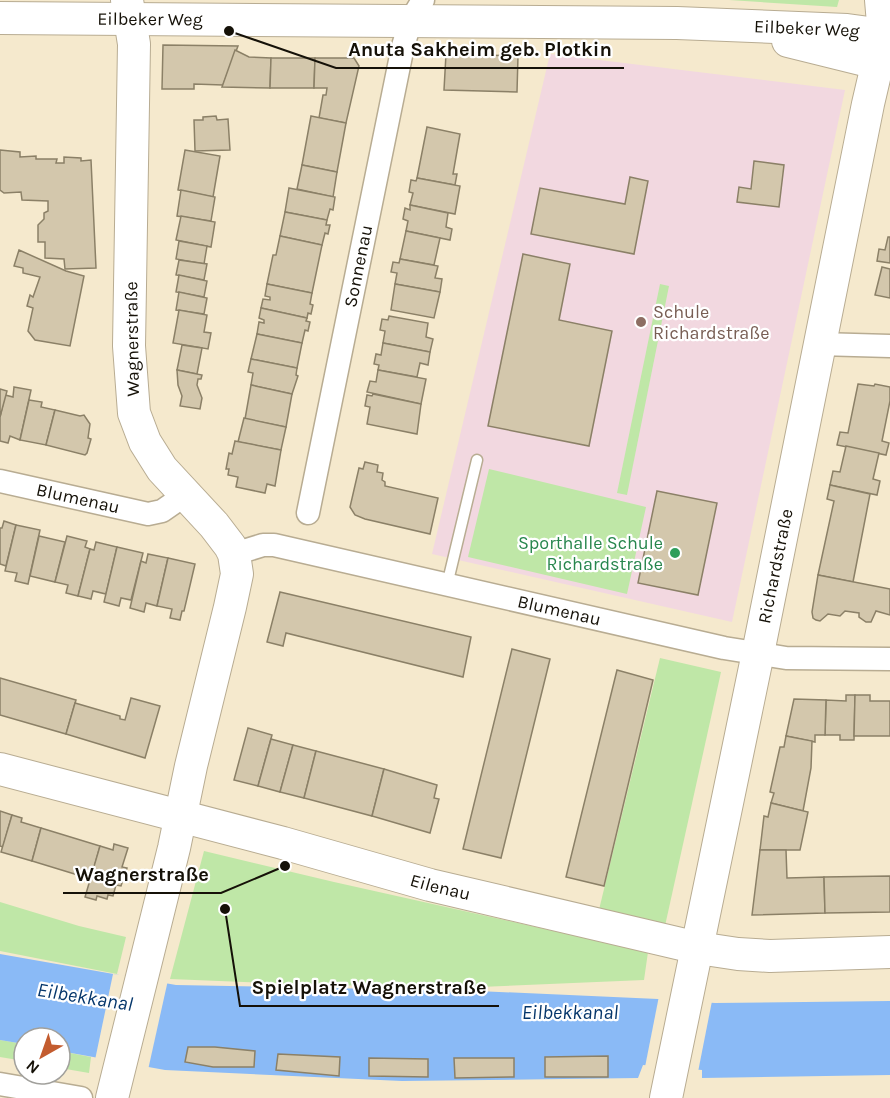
<svg xmlns="http://www.w3.org/2000/svg" width="890" height="1098" font-family="Karla,sans-serif">
<style>
.education{fill:#f2d8e0}
.green{fill:#bfe7a7}
.water{fill:#8abaf6}
.pier{fill:#f5e9cd}
.building{fill:#d3c7ac;stroke:#8b8067;stroke-width:1.5}
.lines{fill:none;stroke-linecap:round;stroke-linejoin:round}
.lane-casing{stroke:#b8ac92;stroke-width:13}
.street-casing{stroke:#b8ac92;stroke-width:25}
.secondary-casing{stroke:#b8ac92;stroke-width:34}
.lane{stroke:#fff;stroke-width:10}
.street{stroke:#fff;stroke-width:22}
.secondary{stroke:#fff;stroke-width:32}
.education-dot{fill:#8d6e63;stroke:#fff;stroke-width:2}
.leisure-dot{fill:#2e9e5b;stroke:#fff;stroke-width:2}
.labels{text-anchor:middle;dominant-baseline:central;stroke-width:4.5;stroke-linejoin:round;paint-order:stroke}
.street-label{font-size:18px;fill:#151108;stroke:#fff}
.education-label{font-size:18px;fill:#785e54;stroke:#fff;text-anchor:start}
.leisure-label{font-size:18px;fill:#27864d;stroke:#fff;text-anchor:end}
.water-label{font-size:20px;font-style:italic;fill:#05366b;stroke:#fff}
.leader{fill:none;stroke:#151108;stroke-width:2}
.callout-dot{fill:#151108;stroke:#fff;stroke-width:2}
.callout-label{font-size:20px;text-anchor:middle;font-weight:bold;fill:#151108;stroke:#fff;stroke-width:4.5;stroke-linejoin:round;paint-order:stroke}
</style>
<rect width="100%" height="100%" fill="#f5e9cd"/>
<!-- education -->
<path class="education" d="M 550,54 L 845,90 L 732,622 L 432,554 Z"/>
<!-- green -->
<g class="green">
<path d="M 729,0 L 839,0 L 837,7 Z"/>
<path d="M 660,284 L 669,286 L 627,495 L 617,493 Z"/>
<path d="M 489,469 L 646,507 L 627,594 L 468,557 Z"/>
<path d="M 660,658 L 721,672 L 663,935 L 597,918 Z"/>
<path d="M 204,851 L 334,882 L 648,952 L 644,980 L 480,987 L 320,985 L 170,979 Z"/>
<path d="M 0,902 L 79,926 L 126,937 L 117,974 L 0,951 Z"/>
<path d="M 0,1040 L 24,1044 L 24,1061 L 0,1057 Z"/>
<path d="M 60,1051 L 91,1057 L 89,1073 L 60,1068 Z"/>
</g>
<!-- water -->
<path class="water" d="M 0,954 L 176,985 L 477,991 L 658,999 L 715,1003 L 890,1001 L 890,1075 L 702,1078 L 702,1070 L 643,1065 L 638,1078 L 402,1081 L 165,1070 L 60,1051 L 60,1038 L 24,1038 L 24,1044 L 0,1040 Z"/>
<!-- pier -->
<g class="pier">
<path d="M 113,974 L 168,980 L 148,1070 L 95,1060 Z"/>
<path d="M 659,996 L 712,1001 L 698,1072 L 645,1067 Z"/>
</g>
<!-- building -->
<g class="building">
<path d="M 163,45 L 238,46 L 223,85 L 194,84 L 194,89 L 162,89 Z"/>
<path d="M 235,50 L 249,57 L 271,58 L 270,88 L 222,87 Z"/>
<path d="M 446,54 L 518,56 L 517,92 L 444,90 Z"/>
<path d="M 271,58 L 315,58 L 314,88 L 270,88 Z"/>
<path d="M 315,58 L 354,58 L 359,66 L 346,123 L 319,118 L 323,95 L 326,95 L 327,88 L 314,88 Z"/>
<path d="M 216,116 L 217,120 L 228,119 L 230,150 L 195,151 L 194,120 L 203,120 L 203,117 Z"/>
<path d="M 311,116 L 346,123 L 337,172 L 302,165 Z"/>
<path d="M 427,127 L 460,134 L 453,174 L 457,174 L 455,185 L 417,178 Z"/>
<path d="M 0,150 L 20,152 L 20,157 L 36,156 L 36,159 L 57,159 L 56,163 L 64,163 L 64,157 L 81,158 L 81,161 L 91,160 L 96,268 L 65,269 L 64,259 L 45,258 L 45,242 L 38,242 L 38,225 L 44,219 L 44,213 L 48,211 L 48,201 L 22,200 L 21,192 L 4,193 L 0,190 Z"/>
<path d="M 185,150 L 220,156 L 213,197 L 178,190 Z"/>
<path d="M 754,161 L 784,165 L 779,207 L 737,202 L 739,187 L 751,189 Z"/>
<path d="M 302,165 L 337,172 L 333,197 L 297,189 Z"/>
<path d="M 630,177 L 648,181 L 634,254 L 531,234 L 540,188 L 625,204 Z"/>
<path d="M 417,178 L 460,186 L 455,214 L 410,205 L 413,193 L 409,192 L 411,180 L 416,181 Z"/>
<path d="M 289,188 L 335,197 L 333,210 L 330,209 L 327,220 L 285,212 Z"/>
<path d="M 181,190 L 215,197 L 211,221 L 177,216 Z"/>
<path d="M 410,205 L 448,213 L 446,227 L 452,229 L 450,240 L 406,231 L 408,221 L 403,219 L 405,208 L 410,210 Z"/>
<path d="M 285,212 L 327,220 L 326,225 L 330,225 L 328,234 L 325,233 L 322,245 L 280,236 Z"/>
<path d="M 181,216 L 215,222 L 211,247 L 176,240 Z"/>
<path d="M 406,231 L 440,238 L 434,265 L 400,259 Z"/>
<path d="M 280,236 L 322,245 L 312,293 L 267,284 L 273,255 L 276,255 Z"/>
<path d="M 888,237 L 890,237 L 890,263 L 877,261 L 879,249 L 885,250 Z"/>
<path d="M 179,241 L 207,246 L 204,264 L 176,259 Z"/>
<path d="M 19,250 L 66,271 L 84,276 L 70,346 L 35,340 L 28,331 L 33,308 L 27,306 L 30,295 L 33,297 L 40,277 L 23,273 L 23,268 L 14,266 Z"/>
<path d="M 523,254 L 570,264 L 559,320 L 612,331 L 589,446 L 488,426 Z"/>
<path d="M 400,259 L 438,266 L 435,278 L 442,279 L 440,292 L 395,284 L 397,273 L 391,272 L 393,262 L 399,263 Z"/>
<path d="M 179,260 L 207,264 L 204,280 L 176,275 Z"/>
<path d="M 882,267 L 890,269 L 890,298 L 875,295 Z"/>
<path d="M 179,275 L 207,281 L 204,297 L 176,292 Z"/>
<path d="M 267,284 L 312,293 L 310,304 L 313,305 L 311,314 L 308,313 L 307,318 L 261,308 L 263,299 L 270,300 L 270,297 L 265,296 Z"/>
<path d="M 395,284 L 440,292 L 434,318 L 391,310 Z"/>
<path d="M 179,292 L 207,298 L 204,314 L 176,310 Z"/>
<path d="M 261,308 L 307,318 L 306,321 L 310,322 L 308,331 L 305,330 L 302,343 L 257,334 L 259,322 L 264,323 L 264,320 L 259,318 Z"/>
<path d="M 179,310 L 207,315 L 204,332 L 211,333 L 208,349 L 173,343 Z"/>
<path d="M 389,316 L 428,323 L 426,337 L 433,339 L 430,352 L 383,343 L 385,331 L 380,330 L 382,319 L 388,320 Z"/>
<path d="M 257,334 L 302,343 L 297,368 L 251,359 Z"/>
<path d="M 383,343 L 430,352 L 428,365 L 420,363 L 417,377 L 378,370 L 379,365 L 374,364 L 376,354 L 381,355 Z"/>
<path d="M 182,345 L 202,348 L 197,374 L 177,370 Z"/>
<path d="M 251,359 L 297,368 L 296,375 L 298,376 L 292,394 L 251,385 L 253,373 L 248,372 Z"/>
<path d="M 177,370 L 202,375 L 201,379 L 198,379 L 197,385 L 202,398 L 200,409 L 180,406 L 182,396 L 178,385 Z"/>
<path d="M 378,370 L 426,379 L 421,404 L 367,392 L 370,381 L 376,382 Z"/>
<path d="M 858,384 L 874,386 L 875,384 L 890,387 L 890,401 L 882,441 L 889,443 L 886,455 L 837,445 L 840,432 L 848,433 Z"/>
<path d="M 251,385 L 292,394 L 286,427 L 245,419 Z"/>
<path d="M 14,387 L 31,390 L 20,440 L 10,436 L 8,443 L 0,441 L 0,417 L 5,395 L 13,397 Z"/>
<path d="M 0,389 L 7,391 L 0,417 Z"/>
<path d="M 373,394 L 421,404 L 417,434 L 367,424 L 370,407 L 365,406 L 367,395 L 372,396 Z"/>
<path d="M 29,400 L 42,402 L 41,407 L 55,410 L 46,445 L 20,440 Z"/>
<path d="M 55,410 L 80,416 L 84,415 L 90,424 L 88,438 L 91,439 L 87,453 L 85,455 L 46,445 Z"/>
<path d="M 244,418 L 286,427 L 281,450 L 238,442 Z"/>
<path d="M 235,441 L 281,450 L 275,486 L 267,484 L 265,493 L 236,487 L 238,477 L 228,475 L 229,469 L 226,469 L 229,453 L 232,454 Z"/>
<path d="M 846,446 L 879,453 L 873,479 L 880,481 L 877,495 L 830,485 L 833,471 L 840,472 Z"/>
<path d="M 365,462 L 378,465 L 377,472 L 383,473 L 382,480 L 385,482 L 385,486 L 438,498 L 430,534 L 365,519 L 355,515 L 350,507 L 359,468 L 363,469 Z"/>
<path d="M 830,485 L 870,494 L 853,582 L 818,575 L 834,501 L 827,499 Z"/>
<path d="M 657,491 L 717,503 L 698,595 L 638,583 Z"/>
<path d="M 4,521 L 16,525 L 6,566 L 0,564 L 0,528 L 2,528 Z"/>
<path d="M 16,525 L 40,530 L 28,584 L 15,581 L 17,573 L 5,571 Z"/>
<path d="M 39,536 L 65,542 L 55,582 L 30,576 Z"/>
<path d="M 67,536 L 87,541 L 85,547 L 90,549 L 78,596 L 66,593 L 68,585 L 55,582 Z"/>
<path d="M 96,542 L 117,547 L 106,594 L 93,591 L 91,599 L 78,596 L 90,549 L 94,550 Z"/>
<path d="M 117,547 L 143,553 L 131,600 L 121,598 L 119,606 L 104,602 Z"/>
<path d="M 148,554 L 168,558 L 157,606 L 146,603 L 144,612 L 130,608 L 141,561 L 146,563 Z"/>
<path d="M 168,558 L 195,564 L 184,611 L 182,611 L 180,620 L 170,618 L 172,609 L 157,606 Z"/>
<path d="M 818,575 L 890,589 L 890,615 L 876,611 L 871,622 L 866,622 L 859,617 L 859,613 L 845,611 L 840,616 L 828,614 L 820,621 L 816,620 L 813,618 L 812,612 Z"/>
<path d="M 280,592 L 471,637 L 463,677 L 286,633 L 283,646 L 267,642 Z"/>
<path d="M 512,649 L 550,659 L 501,858 L 463,849 Z"/>
<path d="M 617,670 L 653,680 L 604,886 L 566,877 Z"/>
<path d="M 0,678 L 76,700 L 66,734 L 0,715 Z"/>
<path d="M 846,695 L 855,695 L 854,740 L 840,740 L 840,735 L 825,735 L 826,700 L 846,701 Z"/>
<path d="M 855,695 L 870,695 L 870,701 L 890,701 L 890,736 L 854,736 Z"/>
<path d="M 131,698 L 160,706 L 145,758 L 66,734 L 75,703 L 120,716 L 120,719 L 125,720 Z"/>
<path d="M 794,699 L 826,700 L 825,735 L 815,735 L 815,742 L 786,736 Z"/>
<path d="M 248,728 L 272,735 L 258,786 L 234,780 Z"/>
<path d="M 786,736 L 812,741 L 811,768 L 803,811 L 771,803 L 774,793 L 770,792 L 780,747 L 784,747 Z"/>
<path d="M 271,739 L 293,745 L 280,792 L 258,786 Z"/>
<path d="M 293,745 L 316,751 L 304,798 L 280,792 Z"/>
<path d="M 316,751 L 384,769 L 372,816 L 304,798 Z"/>
<path d="M 384,769 L 437,785 L 434,798 L 439,799 L 430,833 L 372,816 Z"/>
<path d="M 771,803 L 808,812 L 800,850 L 760,850 L 764,816 L 768,817 Z"/>
<path d="M 0,811 L 12,815 L 3,847 L 0,846 Z"/>
<path d="M 12,815 L 22,818 L 21,822 L 41,828 L 32,861 L 1,852 Z"/>
<path d="M 41,828 L 100,846 L 91,879 L 32,861 Z"/>
<path d="M 114,844 L 128,848 L 122,867 L 127,868 L 121,886 L 116,885 L 113,896 L 108,895 L 107,899 L 97,896 L 96,900 L 85,897 L 100,846 L 113,850 Z"/>
<path d="M 760,850 L 786,850 L 787,878 L 824,877 L 825,913 L 752,915 Z"/>
<path d="M 890,876 L 890,912 L 825,913 L 824,877 Z"/>
<path d="M 188,1047 L 215,1047 L 255,1051 L 254,1067 L 213,1067 L 185,1062 Z"/>
<path d="M 278,1054 L 340,1057 L 339,1076 L 276,1070 Z"/>
<path d="M 608,1056 L 608,1077 L 545,1077 L 545,1057 Z"/>
<path d="M 369,1058 L 428,1059 L 428,1077 L 369,1076 Z"/>
<path d="M 454,1058 L 514,1058 L 514,1077 L 455,1078 Z"/>
</g>
<g class="lines">
<defs>
<path id="lane" d="M 447,585 L 477,460"/>
<g id="street">
<path d="M 819,344 L 890,346"/>
<path id="s1" d="M 0,481 L 148,514 L 162,511 L 185,495"/>
<path id="s2" d="M 308,513 L 403,46 L 411,20 L 423,0"/>
<path id="s3" d="M 234,554 L 263,545 L 274,545 L 724,648 L 786,658 L 890,659"/>
<path d="M 0,1084 L 81,1098"/>
</g>
<g id="secondary">
<path id="s4" d="M 0,18 L 677,23 L 847,30 L 884,35"/>
<path d="M 788,41 L 877,63"/>
<path id="s5" d="M 0,769 L 283,843 L 430,885 L 698,948 L 738,954 L 770,956 L 890,952"/>
<path d="M 112,1098 L 174,848 L 191,766 L 230,607 L 237,574 L 234,554 L 230,546 L 214,525 L 162,469 L 145,442 L 134,413 L 129,346 L 134,44 L 127,0"/>
<path id="s6" d="M 666,1098 L 758,653 L 868,104 L 884,35 L 881,0"/>
</g>
</defs>
<!-- lane casing -->
<use href="#lane" class="lane-casing"/>
<!-- street casing -->
<use href="#street" class="street-casing"/>
<!-- secondary casing -->
<use href="#secondary" class="secondary-casing"/>
<!-- lane -->
<use href="#lane" class="lane"/>
<!-- street -->
<use href="#street" class="street"/>
<!-- secondary -->
<use href="#secondary" class="secondary"/>
</g>
<!-- markers -->
<circle class="education-dot" cx="641" cy="322" r="6"/>
<circle class="leisure-dot" cx="675" cy="553" r="6"/>
<g class="labels">
<!-- street labels -->
<g class="street-label">
<text stroke="none"><textPath href="#s4" startOffset="150">Eilbeker Weg</textPath></text>
<text stroke="none"><textPath href="#s4" startOffset="807">Eilbeker Weg</textPath></text>
<text stroke="none"><textPath href="#s2" startOffset="252">Sonnenau</textPath></text>
<text transform="translate(132 339) rotate(-91)">Wagnerstraße</text>
<text stroke="none"><textPath href="#s1" startOffset="80">Blumenau</textPath></text>
<text stroke="none"><textPath href="#s6" startOffset="543">Richardstraße</textPath></text>
<text stroke="none"><textPath href="#s3" startOffset="334">Blumenau</textPath></text>
<text stroke="none"><textPath href="#s5" startOffset="456">Eilenau</textPath></text>
</g>
<!-- education labels -->
<g class="education-label">
<text x="653" y="312">Schule<tspan x="653" dy="21">Richardstraße</tspan></text>
</g>
<!-- leisure labels -->
<g class="leisure-label">
<text x="663" y="543">Sporthalle Schule<tspan x="663" dy="21">Richardstraße</tspan></text>
</g>
<!-- water labels -->
<g class="water-label">
<text transform="translate(85 997) rotate(9)">Eilbekkanal</text>
<text x="570" y="1012">Eilbekkanal</text>
</g>
</g>
<!-- callouts -->
<path class="leader" d="M229 31L336 68H624M285 866L221 893H63M225 909L240 1006H499"/>
<g class="callout-dot">
<circle cx="229" cy="31" r="6"/>
<circle cx="285" cy="866" r="6"/>
<circle cx="225" cy="909" r="6"/>
</g>
<g class="callout-label">
<text x="480" y="56">Anuta Sakheim geb. Plotkin</text>
<text x="142" y="881">Wagnerstraße</text>
<text x="369" y="994">Spielplatz Wagnerstraße</text>
</g>
<!-- north arrow -->
<g transform="translate(42 1056) rotate(220)"><circle r="28" fill="#ffffff" stroke="#a1a09c" stroke-width="1.5"/>
<path d="M0-4.5L10 22L0 15L-10 22Z" fill="#c35c2f"/>
<text y="-9" font-size="16" font-weight="bold" text-anchor="middle" fill="#151108">N</text>
</g>
</svg>
